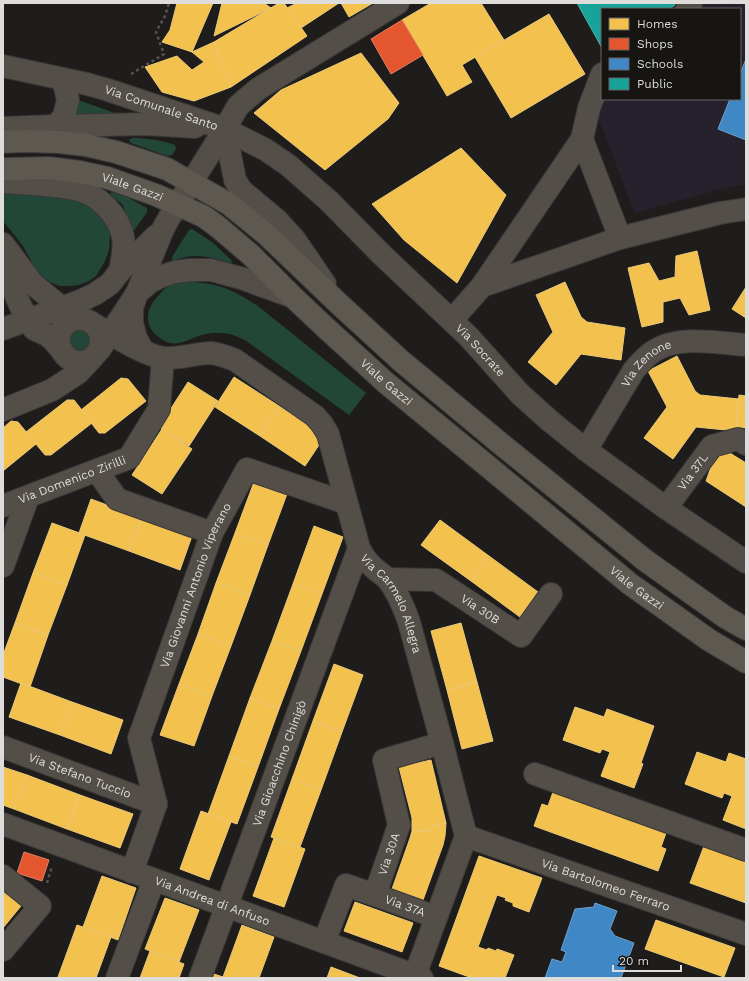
<svg xmlns="http://www.w3.org/2000/svg" width="749" height="981" font-family="'Work Sans',sans-serif">
<style>
.education{fill:#27212e}
.green{fill:#224739}
.homes{fill:#f2c14e;stroke:#ecc978}
.shops{fill:#e4572e;stroke:#e27f62}
.schools{fill:#3f88c5;stroke:#6fa2cc}
.public{fill:#17a398;stroke:#53b4ac}
.lines{fill:none;stroke-linecap:round;stroke-linejoin:round}
.minor-casing{stroke:#393837;stroke-width:24}
.major-casing{stroke:#393837;stroke-width:24}
.path{stroke:#575450;stroke-width:2.5;stroke-dasharray:3 3;stroke-linecap:butt}
.minor{stroke:#544e48;stroke-width:22}
.major{stroke:#5d5850;stroke-width:22}
.labels{text-anchor:middle;dominant-baseline:central;stroke-width:4;stroke-linejoin:round;paint-order:stroke}
.street-label{font-size:12px;fill:#dedddb;stroke:#161512}
</style>
<rect width="100%" height="100%" fill="#1e1d1c"/>
<!-- education -->
<path class="education" d="M 704,3 L 725,3 L 728,5 L 734,3 L 746,3 L 746,184 L 717,190 L 635,213 L 597,115 L 605,99 L 740,99 L 740,9 L 700,9 Z"/>
<!-- green -->
<g class="green">
<path d="M 78,100 L 129,118 L 74,118 Z"/>
<path d="M 132,138 C 147,138 160,140 175,145 L 176,149 L 172,155 L 167,156 L 131,143 L 129,140 Z"/>
<path d="M 3,191 L 58,194 L 94,206 L 109,227 L 110,235 L 109,250 L 105,261 L 96,276 L 89,281 L 79,285 L 69,286 L 59,286 L 50,282 L 42,276 L 35,268 L 23,246 L 12,232 L 3,221 Z"/>
<path d="M 112,192 L 127,197 L 147,208 L 147,212 L 133,232 L 130,232 C 128,224 126,210 122,204 C 118,200 112,198 110,193 Z"/>
<path d="M 192,229 L 212,242 L 231,260 L 232,263 L 229,263 C 212,257 191,252 174,261 L 172,260 L 172,257 L 189,230 Z"/>
<path d="M 193,282 C 222,284 234,291 258,306 L 366,393 L 349,415 L 245,340 C 232,333 220,331 206,334 C 189,337 177,351 160,338 C 142,326 146,307 160,294 C 163,290 167,286 172,285 C 179,282 186,282 193,282 Z"/>
<path d="M 82,329 L 93,338 L 88,350 L 75,352 L 69,344 C 70,332 71,331 82,329 Z"/>
</g>
<!-- homes -->
<g class="homes">
<path d="M 177,3 L 213,3 L 192,52 L 162,42 L 170,30 Z"/>
<path d="M 222,3 L 264,3 L 271,8 L 214,36 Z"/>
<path d="M 279,3 L 284,3 L 307,36 L 231,87 L 214,42 Z"/>
<path d="M 297,3 L 339,3 L 301,28 L 287,8 Z"/>
<path d="M 341,3 L 373,3 L 349,17 Z"/>
<path d="M 431,3 L 481,3 L 504,40 L 462,65 L 472,82 L 447,96 L 402,20 Z"/>
<path d="M 549,14 L 585,74 L 511,118 L 475,57 Z"/>
<path d="M 214,42 L 231,87 L 194,101 L 162,92 L 145,67 L 177,56 L 192,70 L 204,62 L 192,52 Z"/>
<path d="M 361,53 L 399,103 L 388,119 L 325,170 L 254,113 L 281,90 Z"/>
<path d="M 461,148 L 506,195 L 457,283 L 404,240 L 372,204 Z"/>
<path d="M 697,251 L 710,310 L 689,315 L 680,298 L 663,302 L 663,322 L 642,327 L 628,268 L 649,263 L 659,281 L 675,277 L 676,256 Z"/>
<path d="M 565,282 L 581,317 L 587,322 L 625,328 L 621,360 L 581,354 L 556,385 L 528,362 L 553,332 L 536,295 Z"/>
<path d="M 746,287 L 746,318 L 732,309 Z"/>
<path d="M 677,356 L 695,391 L 700,395 L 739,399 L 736,431 L 696,427 L 673,459 L 644,438 L 667,407 L 648,371 Z"/>
<path d="M 234,377 L 279,406 L 260,436 L 215,407 Z"/>
<path d="M 121,378 L 128,379 L 146,401 L 105,433 L 99,433 L 81,410 Z"/>
<path d="M 188,382 L 218,401 L 189,446 L 159,427 Z"/>
<path d="M 739,395 L 746,396 L 746,428 L 736,427 Z"/>
<path d="M 67,400 L 74,400 L 92,423 L 51,455 L 45,455 L 26,432 Z"/>
<path d="M 279,406 L 325,436 L 305,466 L 260,436 Z"/>
<path d="M 11,421 L 18,422 L 36,444 L 3,471 L 3,428 Z"/>
<path d="M 162,429 L 192,449 L 162,494 L 132,475 Z"/>
<path d="M 725,450 L 746,463 L 746,507 L 706,481 L 715,456 Z"/>
<path d="M 254,482 L 287,494 L 268,545 L 235,533 Z"/>
<path d="M 91,499 L 142,518 L 129,551 L 79,533 Z"/>
<path d="M 142,518 L 192,536 L 180,570 L 129,551 Z"/>
<path d="M 440,520 L 489,556 L 471,581 L 421,545 Z"/>
<path d="M 52,523 L 85,535 L 67,585 L 33,573 Z"/>
<path d="M 314,526 L 343,537 L 322,594 L 293,584 Z"/>
<path d="M 235,533 L 268,545 L 250,595 L 216,583 Z"/>
<path d="M 489,556 L 538,592 L 520,617 L 471,581 Z"/>
<path d="M 33,573 L 67,585 L 48,635 L 15,623 Z"/>
<path d="M 216,583 L 250,595 L 231,646 L 198,634 Z"/>
<path d="M 293,584 L 322,594 L 301,651 L 272,641 Z"/>
<path d="M 15,623 L 48,635 L 30,687 L 3,677 L 3,655 Z"/>
<path d="M 461,623 L 477,682 L 447,690 L 431,631 Z"/>
<path d="M 198,634 L 231,646 L 212,696 L 179,684 Z"/>
<path d="M 272,641 L 301,651 L 279,709 L 250,698 Z"/>
<path d="M 334,664 L 363,675 L 342,732 L 313,721 Z"/>
<path d="M 477,682 L 493,741 L 462,749 L 447,690 Z"/>
<path d="M 21,683 L 72,702 L 60,735 L 9,717 Z"/>
<path d="M 179,684 L 212,696 L 194,746 L 160,735 Z"/>
<path d="M 250,698 L 279,709 L 258,767 L 229,756 Z"/>
<path d="M 72,702 L 123,720 L 111,754 L 60,735 Z"/>
<path d="M 575,707 L 604,717 L 607,709 L 654,726 L 641,763 L 643,764 L 634,788 L 601,776 L 610,752 L 602,749 L 600,753 L 563,740 Z"/>
<path d="M 313,721 L 342,732 L 321,790 L 292,779 Z"/>
<path d="M 697,752 L 726,762 L 729,753 L 746,759 L 746,829 L 723,820 L 732,796 L 724,793 L 722,798 L 685,784 Z"/>
<path d="M 229,756 L 258,767 L 237,824 L 208,814 Z"/>
<path d="M 431,760 L 446,823 L 432,826 L 431,831 L 412,831 L 412,818 L 399,767 Z"/>
<path d="M 3,767 L 27,775 L 14,809 L 3,805 Z"/>
<path d="M 27,775 L 80,795 L 67,829 L 14,809 Z"/>
<path d="M 292,779 L 321,790 L 300,847 L 271,837 Z"/>
<path d="M 553,792 L 666,833 L 661,847 L 666,849 L 658,871 L 534,826 L 542,804 L 548,806 Z"/>
<path d="M 80,795 L 133,814 L 120,848 L 67,829 Z"/>
<path d="M 201,811 L 231,822 L 209,880 L 180,869 Z"/>
<path d="M 446,823 L 445,836 L 443,845 L 423,900 L 392,889 L 410,838 L 412,831 L 431,831 L 432,826 Z"/>
<path d="M 274,838 L 305,849 L 284,907 L 253,896 Z"/>
<path d="M 704,846 L 746,862 L 746,903 L 690,883 Z"/>
<path d="M 479,856 L 542,878 L 529,912 L 513,906 L 513,903 L 505,900 L 506,898 L 497,895 L 478,947 L 487,950 L 488,948 L 496,951 L 497,949 L 514,955 L 505,978 L 472,978 L 439,966 Z"/>
<path d="M 102,876 L 136,888 L 118,940 L 83,927 Z"/>
<path d="M 3,891 L 21,906 L 3,928 Z"/>
<path d="M 165,898 L 199,910 L 179,962 L 145,949 Z"/>
<path d="M 355,902 L 413,923 L 402,952 L 344,931 Z"/>
<path d="M 656,920 L 735,948 L 724,977 L 645,949 Z"/>
<path d="M 77,925 L 111,937 L 96,978 L 62,978 L 58,977 Z"/>
<path d="M 242,925 L 274,937 L 259,978 L 226,978 L 223,977 Z"/>
<path d="M 150,951 L 184,964 L 179,978 L 140,978 Z"/>
<path d="M 331,967 L 360,978 L 361,978 L 327,978 Z"/>
<path d="M 214,974 L 226,978 L 212,978 Z"/>
</g>
<!-- shops -->
<g class="shops">
<path d="M 402,20 L 423,55 L 391,74 L 371,39 Z"/>
<path d="M 24,852 L 49,860 L 42,881 L 17,873 Z"/>
</g>
<!-- schools -->
<g class="schools">
<path d="M 746,59 L 746,140 L 718,129 L 730,99 L 740,99 L 740,74 Z"/>
<path d="M 595,903 L 617,911 L 610,929 L 615,936 L 634,943 L 621,978 L 545,978 L 552,959 L 562,962 L 566,952 L 561,950 L 575,909 L 594,907 Z"/>
</g>
<!-- public -->
<path class="public" d="M 577,3 L 674,3 L 675,5 L 668,9 L 602,9 L 602,48 Z"/>
<g class="lines">
<defs>
<g id="minor">
<path d="M 687,9 L 691,3"/>
<path id="s1" d="M 3,66 L 87,84 L 108,90 L 225,129 L 266,150 L 288,165 L 329,201 L 381,254 L 468,336 L 520,394 L 550,421 L 586,450 L 666,508 L 746,562"/>
<path d="M 602,74 L 589,108 L 582,139 L 620,238"/>
<path d="M 56,126 L 64,116 L 68,100 L 63,79"/>
<path d="M 3,128 L 56,126 L 147,124 L 195,127"/>
<path d="M 225,129 L 235,180 L 241,190 L 278,221 L 295,240 L 325,284"/>
<path d="M 3,182 C 28,184 55,184 79,190 C 100,196 119,216 123,237 C 125,249 122,259 120,271"/>
<path d="M 3,244 L 33,284 L 62,308 L 71,314"/>
<path d="M 3,267 L 20,305 L 31,325 L 34,329 L 47,335 L 53,340 L 60,348"/>
<path d="M 482,286 L 582,139"/>
<path d="M 452,320 L 482,286 L 620,238 L 720,213 L 746,209"/>
<path id="s2" d="M 95,325 C 112,334 146,357 165,358 C 181,359 196,353 211,353 C 220,354 227,357 235,360 L 315,416 L 322,424 L 328,434 L 359,548 C 363,556 367,562 374,568 C 378,572 384,575 388,580 C 398,592 404,608 409,622 L 442,743 L 466,836 L 414,978"/>
<path d="M 3,329 L 80,301 L 95,294 L 110,284 L 120,271 L 156,236"/>
<path d="M 100,349 C 100,346 101,343 101,340 C 101,328 91,319 79,319 C 74,319 69,321 65,325 C 49,342 68,370 89,360 C 93,358 96,353 100,349 L 137,293 L 163,229 L 169,218 L 225,129 L 238,106 L 258,89 L 398,3"/>
<path d="M 143,351 L 136,338 L 132,323 L 132,308 L 137,293 L 150,282 L 162,276 L 175,272 L 190,270 L 211,270 L 244,279 L 293,297"/>
<path d="M 3,410 L 52,390 L 78,373 L 93,357"/>
<path id="s3" d="M 586,450 L 634,370 C 640,363 646,356 654,351 C 679,335 718,343 746,345"/>
<path d="M 97,471 L 117,499 L 212,533"/>
<path id="s4" d="M 3,506 L 129,458 L 159,409 L 163,358"/>
<path id="s5" d="M 666,508 L 712,446 L 738,439 L 746,444"/>
<path d="M 3,566 L 28,497"/>
<path id="s6" d="M 388,579 L 436,580 L 521,636 L 551,594"/>
<path id="s7" d="M 3,747 L 156,804"/>
<path d="M 535,774 L 746,850"/>
<path id="s8" d="M 156,804 L 139,738 L 212,533 L 247,469 L 346,503"/>
<path id="s9" d="M 3,824 L 422,978"/>
<path id="s10" d="M 466,836 L 746,934"/>
<path d="M 132,872 L 156,804"/>
<path d="M 3,876 L 40,906 L 3,950"/>
<path id="s11" d="M 375,895 L 436,917"/>
<path id="s12" d="M 324,942 L 346,885 L 375,895 L 399,825 L 384,760 L 442,743"/>
<path d="M 117,978 L 154,880"/>
<path id="s13" d="M 200,978 L 359,548"/>
</g>
<g id="major">
<path d="M 3,142 L 24,141 L 59,142 L 85,145 L 116,152 L 167,169 L 229,204 L 267,235 L 338,303 L 400,360 L 501,444 L 646,561 L 725,617 L 746,629"/>
<path id="s14" d="M 3,169 L 49,168 L 80,172 L 108,178 L 156,195 L 203,216 L 217,226 L 251,255 L 293,297 L 327,329 L 385,382 L 485,464 L 630,584 L 709,640 L 746,662"/>
</g>
</defs>
<!-- minor casing -->
<use href="#minor" class="minor-casing"/>
<!-- major casing -->
<use href="#major" class="major-casing"/>
<!-- path -->
<g class="path">
<path d="M 131,74 L 164,54 L 156,32 L 165,16 L 169,3"/>
<path d="M 47,883 L 52,866"/>
</g>
<!-- minor -->
<use href="#minor" class="minor"/>
<!-- major -->
<use href="#major" class="major"/>
</g>
<g class="labels">
<!-- street labels -->
<g class="street-label">
<text stroke="none"><textPath href="#s1" startOffset="164">Via Comunale Santo</textPath></text>
<text stroke="none"><textPath href="#s14" startOffset="132">Viale Gazzi</textPath></text>
<text stroke="none"><textPath href="#s1" startOffset="571">Via Socrate</textPath></text>
<text stroke="none"><textPath href="#s3" startOffset="107">Via Zenone</textPath></text>
<text stroke="none"><textPath href="#s14" startOffset="456">Viale Gazzi</textPath></text>
<text stroke="none"><textPath href="#s5" startOffset="45">Via 37L</textPath></text>
<text stroke="none"><textPath href="#s4" startOffset="74">Via Domenico Zirilli</textPath></text>
<text stroke="none"><textPath href="#s8" startOffset="231">Via Giovanni Antonio Viperano</textPath></text>
<text stroke="none"><textPath href="#s14" startOffset="780">Viale Gazzi</textPath></text>
<text stroke="none"><textPath href="#s2" startOffset="453">Via Carmelo Allegra</textPath></text>
<text stroke="none"><textPath href="#s6" startOffset="101">Via 30B</textPath></text>
<text stroke="none"><textPath href="#s13" startOffset="229">Via Gioacchino Chinigò</textPath></text>
<text stroke="none"><textPath href="#s7" startOffset="82">Via Stefano Tuccio</textPath></text>
<text stroke="none"><textPath href="#s12" startOffset="135">Via 30A</textPath></text>
<text stroke="none"><textPath href="#s10" startOffset="148">Via Bartolomeo Ferraro</textPath></text>
<text stroke="none"><textPath href="#s9" startOffset="223">Via Andrea di Anfuso</textPath></text>
<text stroke="none"><textPath href="#s11" startOffset="32">Via 37A</textPath></text>
</g>
</g>
<!-- border -->
<rect width="749" height="981" fill="none" stroke="#dedddb" stroke-width="8"/>
<!-- legend -->
<rect x="601" y="8" width="140" height="92" fill="#161512" stroke="#666562"/>
<rect x="609" y="18" width="20" height="12" fill="#f2c14e" stroke="#666562"/>
<text x="637" y="28" font-size="12" fill="#dedddb">Homes</text>
<rect x="609" y="38" width="20" height="12" fill="#e4572e" stroke="#666562"/>
<text x="637" y="48" font-size="12" fill="#dedddb">Shops</text>
<rect x="609" y="58" width="20" height="12" fill="#3f88c5" stroke="#666562"/>
<text x="637" y="68" font-size="12" fill="#dedddb">Schools</text>
<rect x="609" y="78" width="20" height="12" fill="#17a398" stroke="#666562"/>
<text x="637" y="88" font-size="12" fill="#dedddb">Public</text>
<!-- scale -->
<path d="M613 965v6h68v-6" fill="none" stroke="#dedddb" stroke-width="2"/>
<text x="619" y="965" font-size="12" fill="#dedddb" stroke="#161512" stroke-width="3" paint-order="stroke">20 m</text>
</svg>
